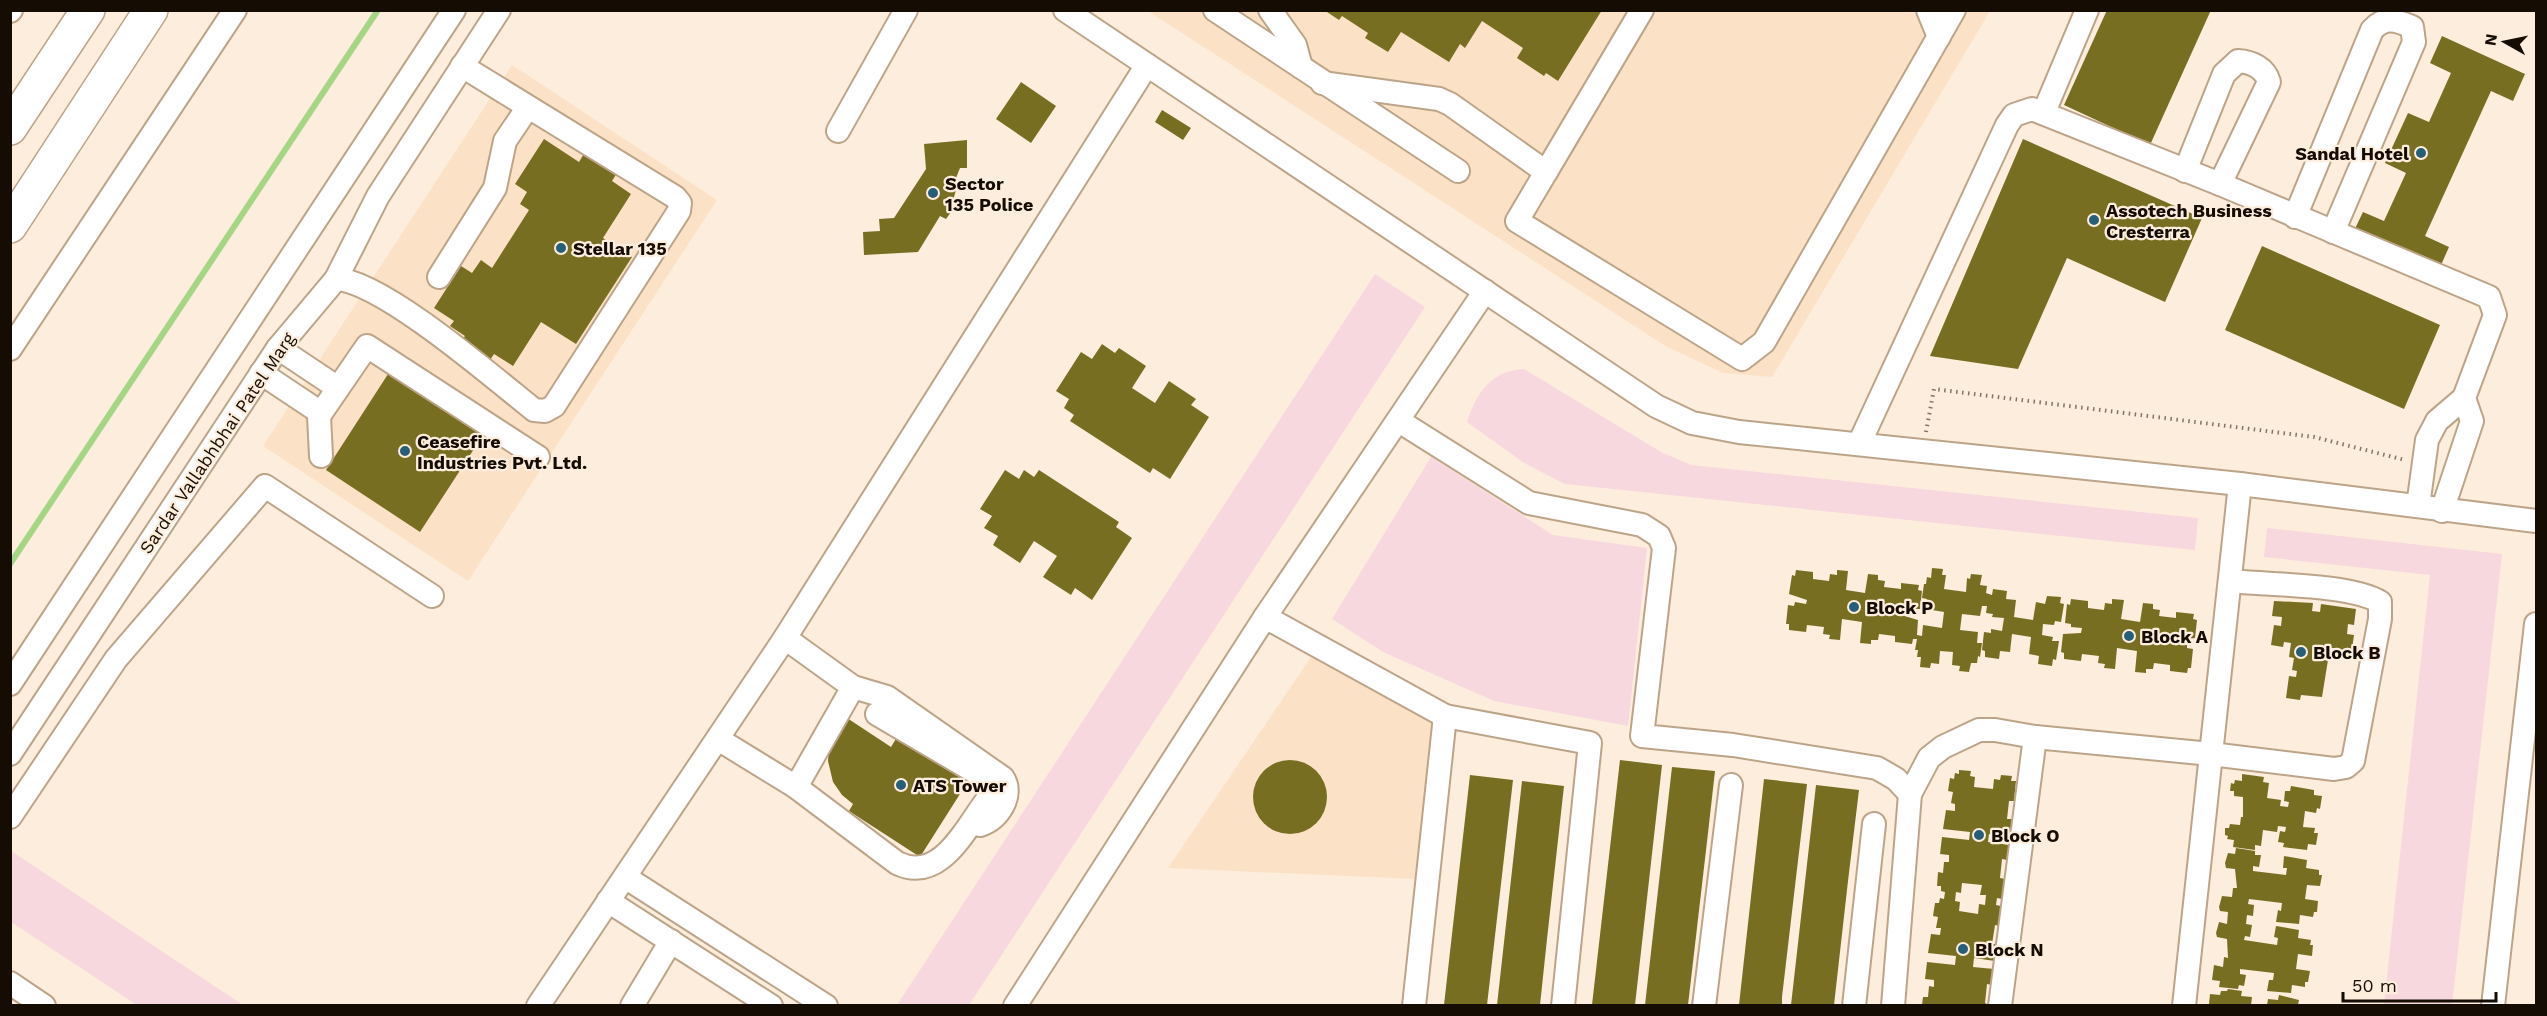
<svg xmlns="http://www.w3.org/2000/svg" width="2547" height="1016" font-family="'Work Sans',sans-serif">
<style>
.built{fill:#fbe2c7}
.green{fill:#f8d8df}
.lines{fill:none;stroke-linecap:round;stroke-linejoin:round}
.stream{stroke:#a4d686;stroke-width:6}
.building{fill:#786e22;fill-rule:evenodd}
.minor-casing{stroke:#bca489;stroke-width:26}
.highway-casing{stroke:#bca489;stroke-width:36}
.path{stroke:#817569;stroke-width:4;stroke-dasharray:1.5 4.5;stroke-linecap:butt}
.minor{stroke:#fff;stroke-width:22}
.highway{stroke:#fff;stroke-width:33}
.poi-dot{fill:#275e79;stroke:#fdeddc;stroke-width:2}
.labels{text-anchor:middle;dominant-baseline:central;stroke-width:4.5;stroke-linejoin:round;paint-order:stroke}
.poi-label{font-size:18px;font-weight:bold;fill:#150c04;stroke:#fdeddc;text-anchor:start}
.street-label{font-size:18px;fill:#150c04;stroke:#fdeddc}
</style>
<rect width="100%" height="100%" fill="#fdeddc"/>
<!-- built -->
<g class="built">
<path d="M 1148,11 L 1990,11 L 1772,377 L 1723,373 L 1667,347 Z"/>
<path d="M 512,65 L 717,200 L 468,581 L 263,446 Z"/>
<path d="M 1311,657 L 1434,715 L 1415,879 L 1168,868 Z"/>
</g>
<!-- green -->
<g class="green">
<path d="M 1375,274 L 1425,307 L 969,1005 L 897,1005 Z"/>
<path d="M 1524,369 L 1661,452 L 1691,465 L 2198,518 L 2195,550 L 1565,484 L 1524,463 L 1467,422 C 1476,393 1492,370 1524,369 Z"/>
<path d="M 1431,457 L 1553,535 L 1647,548 L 1628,726 L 1494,701 L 1383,652 L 1332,619 Z"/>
<path d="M 2267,528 L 2502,554 L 2452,1005 L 2384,1005 L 2430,575 L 2264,557 Z"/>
<path d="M 11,851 L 243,1005 L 137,1005 L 11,922 Z"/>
</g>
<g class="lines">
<!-- stream -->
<path class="stream" d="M 10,564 L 378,10"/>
</g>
<!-- building -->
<g class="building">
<path d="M 1324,10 L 1602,10 L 1558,81 L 1546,73 L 1544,76 L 1517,58 L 1523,48 L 1482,21 L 1465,48 L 1460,44 L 1449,62 L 1401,32 L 1388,52 L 1365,38 L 1368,33 L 1342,16 L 1339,20 Z"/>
<path d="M 2107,10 L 2211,10 L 2150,145 L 2064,105 Z"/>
<path d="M 2442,36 L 2525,74 L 2513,101 L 2491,91 L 2425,236 L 2449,247 L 2437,274 L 2352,235 L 2363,212 L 2384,221 L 2406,173 L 2385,163 L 2408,113 L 2429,122 L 2451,73 L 2430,63 Z"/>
<path d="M 1021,82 L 1056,106 L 1031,143 L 996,119 Z"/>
<path d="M 1162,110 L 1191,128 L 1183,140 L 1155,122 Z"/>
<path d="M 544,139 L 579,162 L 585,152 L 617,173 L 612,181 L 631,194 L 603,238 L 632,257 L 576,344 L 541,322 L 513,366 L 494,354 L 490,360 L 461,341 L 465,336 L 450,326 L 454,321 L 434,308 L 461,266 L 472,273 L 481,260 L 492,268 L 529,210 L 520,204 L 527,192 L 515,184 Z"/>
<path d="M 2023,139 L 2202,218 L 2165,302 L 2067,258 L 2018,369 L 1930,356 Z"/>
<path d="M 967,140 L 967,168 L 960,168 L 952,188 L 956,190 L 954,197 L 948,204 L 954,208 L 946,219 L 940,216 L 918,252 L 864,255 L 863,232 L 880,231 L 879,219 L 894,218 L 926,169 L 924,144 Z"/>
<path d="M 2262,246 L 2440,325 L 2404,409 L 2225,330 Z"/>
<path d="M 1102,344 L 1115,353 L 1119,348 L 1146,366 L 1132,388 L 1155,403 L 1169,381 L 1196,399 L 1191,405 L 1209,417 L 1170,479 L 1153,468 L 1150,473 L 1070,421 L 1074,415 L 1064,408 L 1069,399 L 1056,391 L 1081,352 L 1092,359 Z"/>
<path d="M 390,371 L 485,432 L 420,532 L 326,470 Z"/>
<path d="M 1005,470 L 1019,479 L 1024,470 L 1034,477 L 1039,470 L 1119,522 L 1116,527 L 1132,538 L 1092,600 L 1075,588 L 1071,595 L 1043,577 L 1057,556 L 1034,541 L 1020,563 L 993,545 L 998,536 L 984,528 L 992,516 L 980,509 Z"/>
<path d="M 1932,568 L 1943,569 L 1942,575 L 1946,575 L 1944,589 L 1966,592 L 1967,578 L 1970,579 L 1971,574 L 1982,575 L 1980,585 L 1987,586 L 1986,593 L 1992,595 L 1993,589 L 2007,591 L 2006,599 L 2016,600 L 2014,617 L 2033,620 L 2036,602 L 2045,604 L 2047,596 L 2061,597 L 2060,603 L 2064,604 L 2061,622 L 2055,621 L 2054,625 L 2043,624 L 2042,635 L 2053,637 L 2052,641 L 2059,641 L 2056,660 L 2053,659 L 2052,666 L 2038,664 L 2039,656 L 2029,654 L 2031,637 L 2012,634 L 2010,652 L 2000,651 L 1999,659 L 1985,657 L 1985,651 L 1982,650 L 1984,632 L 1991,633 L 1991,629 L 2002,631 L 2004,618 L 1992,617 L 1993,614 L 1986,613 L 1987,606 L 1982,606 L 1980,616 L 1962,614 L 1960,630 L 1978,632 L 1977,643 L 1982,643 L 1980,657 L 1978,656 L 1977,663 L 1971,663 L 1969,672 L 1959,671 L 1960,666 L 1952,665 L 1953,652 L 1940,651 L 1939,664 L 1931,663 L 1930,668 L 1920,667 L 1921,657 L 1917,657 L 1918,650 L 1915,650 L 1917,639 L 1913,639 L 1912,644 L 1895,642 L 1895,636 L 1879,634 L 1878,640 L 1871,640 L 1871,644 L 1860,643 L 1862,622 L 1842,619 L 1840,640 L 1829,639 L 1830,635 L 1823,634 L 1824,627 L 1807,625 L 1806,632 L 1789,630 L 1789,624 L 1786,624 L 1788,605 L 1794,606 L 1795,602 L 1806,604 L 1807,600 L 1789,594 L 1792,575 L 1795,576 L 1796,570 L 1813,572 L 1813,579 L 1829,581 L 1830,574 L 1837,575 L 1837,570 L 1848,571 L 1846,590 L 1865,593 L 1868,574 L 1878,575 L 1878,580 L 1885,581 L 1884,587 L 1901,589 L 1901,583 L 1919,585 L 1918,590 L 1922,591 L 1920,609 L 1913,609 L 1913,612 L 1901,611 L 1901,615 L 1918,620 L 1917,635 L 1922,636 L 1923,625 L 1942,628 L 1944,612 L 1926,609 L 1927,599 L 1922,598 L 1924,584 L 1926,584 L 1927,577 L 1931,578 Z"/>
<path d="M 2071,599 L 2088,601 L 2088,608 L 2104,610 L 2105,603 L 2112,604 L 2112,599 L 2124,600 L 2121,619 L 2140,622 L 2143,603 L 2153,604 L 2153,609 L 2160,610 L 2159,616 L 2176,618 L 2176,612 L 2194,614 L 2193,619 L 2197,620 L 2195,638 L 2176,640 L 2176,644 L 2187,645 L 2187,648 L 2193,649 L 2191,668 L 2188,668 L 2187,673 L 2170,671 L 2170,665 L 2154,663 L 2153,669 L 2146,669 L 2146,673 L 2135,672 L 2137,651 L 2117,648 L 2115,669 L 2104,668 L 2105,664 L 2098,663 L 2099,656 L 2082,654 L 2081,661 L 2064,659 L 2064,653 L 2061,652 L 2063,634 L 2081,633 L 2082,628 L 2071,627 L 2071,624 L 2065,623 L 2067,604 L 2070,605 Z"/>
<path d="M 2274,601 L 2313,603 L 2312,611 L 2320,612 L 2321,604 L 2356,609 L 2354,625 L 2348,624 L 2347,634 L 2354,635 L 2351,656 L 2338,654 L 2339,648 L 2314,648 L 2312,657 L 2328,660 L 2322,697 L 2301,695 L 2300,700 L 2286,698 L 2289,676 L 2296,677 L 2297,671 L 2292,670 L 2294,658 L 2289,657 L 2291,643 L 2284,642 L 2283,647 L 2271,645 L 2274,625 L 2281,626 L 2282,617 L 2272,616 Z"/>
<path d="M 844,716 L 891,747 L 902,729 L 972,775 L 920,857 L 849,811 L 853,804 L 842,795 L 833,782 L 828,761 L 829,750 Z"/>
<circle cx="1290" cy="797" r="37"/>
<path d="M 1620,760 L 1662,765 L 1635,1005 L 1592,1005 Z"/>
<path d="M 1672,767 L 1715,771 L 1708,833 L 1688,1005 L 1645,1005 Z"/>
<path d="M 1959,770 L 1971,771 L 1970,776 L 1975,777 L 1974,787 L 1993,789 L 1994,779 L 2000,780 L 2001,775 L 2012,776 L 2011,781 L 2016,781 L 2014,801 L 2009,801 L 2007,819 L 2012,819 L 2010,836 L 1989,834 L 1988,842 L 2009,845 L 2007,860 L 2002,859 L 2000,878 L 2005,879 L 2002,899 L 1997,898 L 1996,905 L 2001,906 L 1999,926 L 1995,925 L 1992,944 L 1997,944 L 1995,961 L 1974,958 L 1973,967 L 1994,969 L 1992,985 L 1987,984 L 1985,1003 L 1989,1005 L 1922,1005 L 1923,997 L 1928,997 L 1929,986 L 1934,987 L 1934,980 L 1925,979 L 1927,962 L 1955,965 L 1956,956 L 1928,953 L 1931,934 L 1940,935 L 1941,928 L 1936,928 L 1938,917 L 1933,916 L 1935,903 L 1939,903 L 1940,898 L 1944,899 L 1945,892 L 1941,891 L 1941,886 L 1937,886 L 1938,872 L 1943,873 L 1944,862 L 1949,862 L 1949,855 L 1940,854 L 1942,837 L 1969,840 L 1970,832 L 1943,829 L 1946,810 L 1955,811 L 1955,804 L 1951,803 L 1953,792 L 1948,791 L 1950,778 L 1954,779 L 1955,773 L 1959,774 ZM 1962,883 L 1982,885 L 1980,895 L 1986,895 L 1985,905 L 1979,904 L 1978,914 L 1959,911 L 1960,902 L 1955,901 L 1956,892 L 1961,893 Z"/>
<path d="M 2242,774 L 2264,777 L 2263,782 L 2269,783 L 2267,798 L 2281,800 L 2280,806 L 2288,807 L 2289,802 L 2284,801 L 2285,791 L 2290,791 L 2291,786 L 2314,790 L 2314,795 L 2322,796 L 2320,809 L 2317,808 L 2316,813 L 2305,811 L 2303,827 L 2315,828 L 2314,833 L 2318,833 L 2316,845 L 2308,844 L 2307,850 L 2283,847 L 2284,843 L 2278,842 L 2280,831 L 2285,832 L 2286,827 L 2278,826 L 2277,832 L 2263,830 L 2261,846 L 2255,845 L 2255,850 L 2233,847 L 2234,840 L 2227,839 L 2228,836 L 2225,835 L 2225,828 L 2229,828 L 2230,824 L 2240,825 L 2241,817 L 2243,817 L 2243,797 L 2234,796 L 2234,791 L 2230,791 L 2231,783 L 2234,784 L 2235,780 L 2242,781 Z"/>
<path d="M 1470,775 L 1513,780 L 1487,1005 L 1444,1005 Z"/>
<path d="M 1764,779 L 1807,784 L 1782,997 L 1782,1005 L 1739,1005 Z"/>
<path d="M 1522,781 L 1564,786 L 1547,939 L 1540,1005 L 1497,1005 Z"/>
<path d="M 1816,785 L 1859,790 L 1848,881 L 1834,1005 L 1791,1005 Z"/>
<path d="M 2236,848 L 2255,851 L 2255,855 L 2261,855 L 2259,867 L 2253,866 L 2253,871 L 2286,875 L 2287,868 L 2283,868 L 2284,856 L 2307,860 L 2306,868 L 2319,870 L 2319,875 L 2322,875 L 2320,886 L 2307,885 L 2305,899 L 2318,901 L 2317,912 L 2314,912 L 2313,917 L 2300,915 L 2299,924 L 2276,922 L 2278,910 L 2281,911 L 2282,903 L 2249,899 L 2248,904 L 2254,905 L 2253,916 L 2247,915 L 2246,924 L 2252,925 L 2250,937 L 2245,936 L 2244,940 L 2277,945 L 2278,938 L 2274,937 L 2276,926 L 2299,930 L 2298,938 L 2311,940 L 2310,945 L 2313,945 L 2312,956 L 2298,954 L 2296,969 L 2310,971 L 2308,982 L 2305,982 L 2305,987 L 2292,985 L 2291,993 L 2267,991 L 2269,980 L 2273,980 L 2274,973 L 2240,969 L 2240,974 L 2246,975 L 2244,986 L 2239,985 L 2238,989 L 2219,987 L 2220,981 L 2212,980 L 2214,965 L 2223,967 L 2224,957 L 2228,958 L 2227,939 L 2217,937 L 2216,933 L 2219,922 L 2227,924 L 2228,912 L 2220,911 L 2219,907 L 2222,896 L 2232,897 L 2233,888 L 2237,888 L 2235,869 L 2226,868 L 2225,863 L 2228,853 L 2235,854 Z"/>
<path d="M 2228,989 L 2242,991 L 2241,996 L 2252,997 L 2251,1005 L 2209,1004 L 2210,994 L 2220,995 L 2221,991 L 2227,991 Z"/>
<path d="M 2279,995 L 2299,1000 L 2298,1005 L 2267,1005 L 2268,999 L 2278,1000 Z"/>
</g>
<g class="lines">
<defs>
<g id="minor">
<path d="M 1065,10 L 1656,406 L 1692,423 L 1739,432 L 2240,484 L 2536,521"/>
<path d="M 1215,10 L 1458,171"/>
<path d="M 1270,10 L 1295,45 L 1301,67"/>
<path d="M 1928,10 L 1939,37"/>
<path d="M 10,11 L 11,10"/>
<path d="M 1322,83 L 1439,99 L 1450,104 L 1546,172 L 1517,221 L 1742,359 L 1764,342 L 1954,10"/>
<path d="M 2044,112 L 2087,10"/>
<path d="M 838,131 L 906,10"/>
<path d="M 2185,171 L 2224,74 L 2238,61 C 2252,62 2265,68 2269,82 L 2220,184"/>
<path d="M 1546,172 L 1642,10"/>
<path d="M 2295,217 L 2372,30 C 2385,16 2396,20 2412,27 L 2414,42 L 2333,232"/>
<path d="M 439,277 L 495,188 L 505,141 L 528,107"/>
<path d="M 336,279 C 382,281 494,378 534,410 L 545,411 L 554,406 L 679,211 L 680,203 L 675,197 L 462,66"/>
<path d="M 278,348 L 338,388"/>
<path d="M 10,349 L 235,10"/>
<path d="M 261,373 L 321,413"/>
<path d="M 1399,421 L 1529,503 L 1642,525 L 1659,536 L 1664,548 L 1642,736 L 1733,745 L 1877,768 L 1896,779 L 1910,794"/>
<path d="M 1859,444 L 2007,125 L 2014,115 L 2032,109 L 2220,184 L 2489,297 L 2495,315 L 2464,398 L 2472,421 L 2442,511"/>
<path d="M 321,456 L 319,416 L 367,346 L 538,457"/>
<path d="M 2418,506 L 2427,440 L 2437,421 L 2464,398"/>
<path d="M 1265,617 L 1445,716 L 1590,743 L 1563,1006"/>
<path d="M 785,638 L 853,687 L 887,697 L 1003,778 C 1014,795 999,819 980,825"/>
<path d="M 10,684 L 454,10"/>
<path d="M 718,739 L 796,787 L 897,863 C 940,884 965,829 987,800 C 990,790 989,785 984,777 L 877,714"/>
<path d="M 10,754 L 278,348 L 336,279 L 378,196 L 499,10"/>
<path d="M 796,787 L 853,687"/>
<path d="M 10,817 L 116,659 L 265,486 L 432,596"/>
<path d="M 625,877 L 826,1006"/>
<path d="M 608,901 L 771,1006"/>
<path d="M 10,983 L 44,1006"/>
<path d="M 538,1006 L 785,638 L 1147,65"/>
<path d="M 632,1006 L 671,941"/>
<path d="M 1015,1006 L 1265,617 L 1485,291"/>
<path d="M 1414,1006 L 1445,716"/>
<path d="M 1704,1006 L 1731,785"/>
<path d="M 1854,1006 L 1874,824"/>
<path d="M 1893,1006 L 1910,794 L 1929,758 L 1943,747 L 1979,730 L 1995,730 L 2035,737 L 2211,754 L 2334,769 L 2346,767 L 2353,761 L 2380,619 L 2380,602 C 2351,584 2267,585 2230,581"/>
<path d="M 2000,1006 L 2035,737"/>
<path d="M 2184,1006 L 2240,484"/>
<path d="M 2493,1006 L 2536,624"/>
</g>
<g id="highway">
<path d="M 10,128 L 88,10"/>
<path d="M 10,226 L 151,10"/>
</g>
</defs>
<!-- minor casing -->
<use href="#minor" class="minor-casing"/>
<!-- highway casing -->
<use href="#highway" class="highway-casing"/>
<!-- path -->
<path class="path" d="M 1926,432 L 1934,389 L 2314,437 L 2405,460"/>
<!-- minor -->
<use href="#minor" class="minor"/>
<!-- highway -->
<use href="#highway" class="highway"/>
</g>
<!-- markers -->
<g class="poi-dot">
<circle cx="2421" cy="153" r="6"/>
<circle cx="933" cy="193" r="6"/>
<circle cx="2094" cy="220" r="6"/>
<circle cx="561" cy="248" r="6"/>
<circle cx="405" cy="451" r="6"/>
<circle cx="1854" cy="607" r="6"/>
<circle cx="2129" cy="636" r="6"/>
<circle cx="2301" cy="652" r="6"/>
<circle cx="901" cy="785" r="6"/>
<circle cx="1979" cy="835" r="6"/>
<circle cx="1963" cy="949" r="6"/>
</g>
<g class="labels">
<!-- poi labels -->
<g class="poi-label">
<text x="2409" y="153" text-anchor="end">Sandal Hotel</text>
<text x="945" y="183">Sector<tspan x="945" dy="21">135 Police</tspan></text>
<text x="2106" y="210">Assotech Business<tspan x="2106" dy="21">Cresterra</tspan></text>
<text x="573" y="248">Stellar 135</text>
<text x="417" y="441">Ceasefire<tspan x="417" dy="21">Industries Pvt. Ltd.</tspan></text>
<text x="1866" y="607">Block P</text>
<text x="2141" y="636">Block A</text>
<text x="2313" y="652">Block B</text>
<text x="913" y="785">ATS Tower</text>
<text x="1991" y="835">Block O</text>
<text x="1975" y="949">Block N</text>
</g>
<!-- street labels -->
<g class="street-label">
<text transform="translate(217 443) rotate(-56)">Sardar Vallabhbhai Patel Marg</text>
</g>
</g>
<!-- border -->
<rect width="2547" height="1016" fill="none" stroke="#150c04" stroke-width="24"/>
<!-- north arrow -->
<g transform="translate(2505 42) rotate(279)" stroke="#fdeddc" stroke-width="4.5" paint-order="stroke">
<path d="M0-4.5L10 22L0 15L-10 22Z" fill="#150c04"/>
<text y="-9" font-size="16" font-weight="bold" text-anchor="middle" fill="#150c04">N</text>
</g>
<!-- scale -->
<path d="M2343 992v9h153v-9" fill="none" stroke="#150c04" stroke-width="3"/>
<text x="2352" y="992" font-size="18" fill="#150c04" stroke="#fdeddc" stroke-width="4.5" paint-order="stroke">50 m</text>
</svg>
